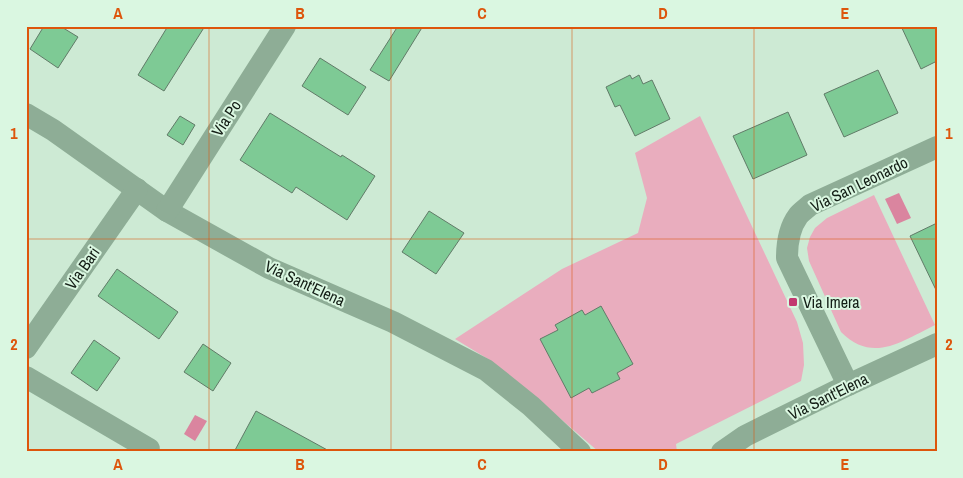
<svg xmlns="http://www.w3.org/2000/svg" width="963" height="478" font-family="'Archivo Narrow',sans-serif">
<style>
.green{fill:#e9adbe}
.water{fill:#da859f}
.building{fill:#7eca95;stroke:#617b68}
.lines{fill:none;stroke-linecap:round;stroke-linejoin:round}
.minor{stroke:#8ead96;stroke-width:22}
.grid{fill:none;stroke:#dd560c;stroke-width:1;stroke-opacity:0.55}
.poi-dot{fill:#c23870;stroke:#daf7e1;stroke-width:2}
.labels{text-anchor:middle;dominant-baseline:central;stroke-width:4;stroke-linejoin:round;paint-order:stroke}
.street-label{font-size:16px;fill:#131d15;stroke:#daf7e1}
.poi-label{font-size:16px;fill:#131d15;stroke:#daf7e1;text-anchor:start}
.neatline{fill:none;stroke:#dd560c;stroke-width:2}
.grid-label{font-size:16px;text-anchor:middle;font-weight:bold;fill:#dd560c}
</style>
<rect width="100%" height="100%" fill="#cdead4"/>
<!-- green -->
<g class="green">
<path d="M 700,116 L 797,322 L 803,343 L 804,365 L 801,381 L 676,444 L 677,452 L 599,452 L 526,389 L 488,359 L 455,339 L 562,269 L 638,233 L 647,198 L 635,153 Z"/>
<path d="M 874,195 L 935,325 C 902,341 873,364 841,332 L 809,261 L 807,248 L 810,237 L 815,228 L 827,218 Z"/>
</g>
<!-- water -->
<g class="water">
<path d="M 899,193 L 911,218 L 897,224 L 885,199 Z"/>
<path d="M 195,415 L 207,421 L 195,441 L 184,434 Z"/>
</g>
<!-- building -->
<g class="building">
<path d="M 44,26 L 60,26 L 78,37 L 58,68 L 30,49 Z"/>
<path d="M 168,26 L 205,26 L 164,91 L 138,75 Z"/>
<path d="M 398,26 L 423,26 L 389,81 L 370,70 Z"/>
<path d="M 901,26 L 937,26 L 937,61 L 921,69 Z"/>
<path d="M 320,58 L 366,87 L 348,115 L 302,86 Z"/>
<path d="M 878,70 L 898,113 L 844,137 L 824,94 Z"/>
<path d="M 630,75 L 632,79 L 639,75 L 643,84 L 652,80 L 670,119 L 635,136 L 620,105 L 615,107 L 606,87 Z"/>
<path d="M 788,112 L 807,155 L 753,179 L 733,136 Z"/>
<path d="M 270,113 L 341,157 L 342,155 L 375,176 L 347,220 L 296,187 L 292,193 L 240,160 Z"/>
<path d="M 180,116 L 195,125 L 183,145 L 167,135 Z"/>
<path d="M 429,211 L 464,233 L 436,274 L 402,252 Z"/>
<path d="M 937,223 L 937,292 L 910,236 Z"/>
<path d="M 117,269 L 178,312 L 159,339 L 98,296 Z"/>
<path d="M 601,306 L 633,364 L 617,373 L 620,379 L 592,393 L 589,388 L 571,398 L 540,339 L 558,330 L 555,325 L 582,310 L 585,315 Z"/>
<path d="M 94,340 L 120,358 L 97,391 L 71,373 Z"/>
<path d="M 203,344 L 231,363 L 213,391 L 184,372 Z"/>
<path d="M 256,411 L 289,429 L 331,452 L 234,452 Z"/>
</g>
<g class="lines">
<!-- minor -->
<g class="minor">
<path d="M 26,114 L 53,130 L 167,211 L 269,268 L 393,322 L 486,370 L 531,406 L 580,452"/>
<path d="M 167,211 L 285,26"/>
<path d="M 26,348 L 137,189"/>
<path d="M 26,377 L 149,449"/>
<path d="M 848,385 L 787,258 C 787,243 789,228 798,216 C 801,212 806,209 810,205 L 937,147"/>
<path d="M 722,452 L 745,436 L 848,385 L 937,344"/>
</g>
</g>
<!-- grid -->
<path class="grid" d="M 209,26 L 209,452M 391,26 L 391,452M 572,26 L 572,452M 754,26 L 754,452M 26,239 L 937,239"/>
<!-- markers -->
<rect class="poi-dot" x="788" y="297" width="10" height="10" rx="2.5"/>
<g class="labels">
<!-- street labels -->
<g class="street-label">
<text transform="translate(226 118) rotate(-57)">Via Po</text>
<text transform="translate(859 184) rotate(-26)">Via San Leonardo</text>
<text transform="translate(82 268) rotate(-55)">Via Bari</text>
<text transform="translate(305 283) rotate(25)">Via Sant'Elena</text>
<text transform="translate(828 396) rotate(-26)">Via Sant'Elena</text>
</g>
<!-- poi labels -->
<g class="poi-label">
<text x="803" y="302">Via Imera</text>
</g>
</g>
<!-- border -->
<rect width="963" height="478" fill="none" stroke="#daf7e1" stroke-width="55"/>
<rect x="28" y="28" width="908" height="422" class="neatline"/>
<g class="grid-label">
<text x="118" y="19">A</text>
<text x="300" y="19">B</text>
<text x="482" y="19">C</text>
<text x="663" y="19">D</text>
<text x="845" y="19">E</text>
<text x="14" y="139">1</text>
<text x="949" y="139">1</text>
<text x="14" y="350">2</text>
<text x="949" y="350">2</text>
<text x="118" y="470">A</text>
<text x="300" y="470">B</text>
<text x="482" y="470">C</text>
<text x="663" y="470">D</text>
<text x="845" y="470">E</text>
</g>
</svg>
